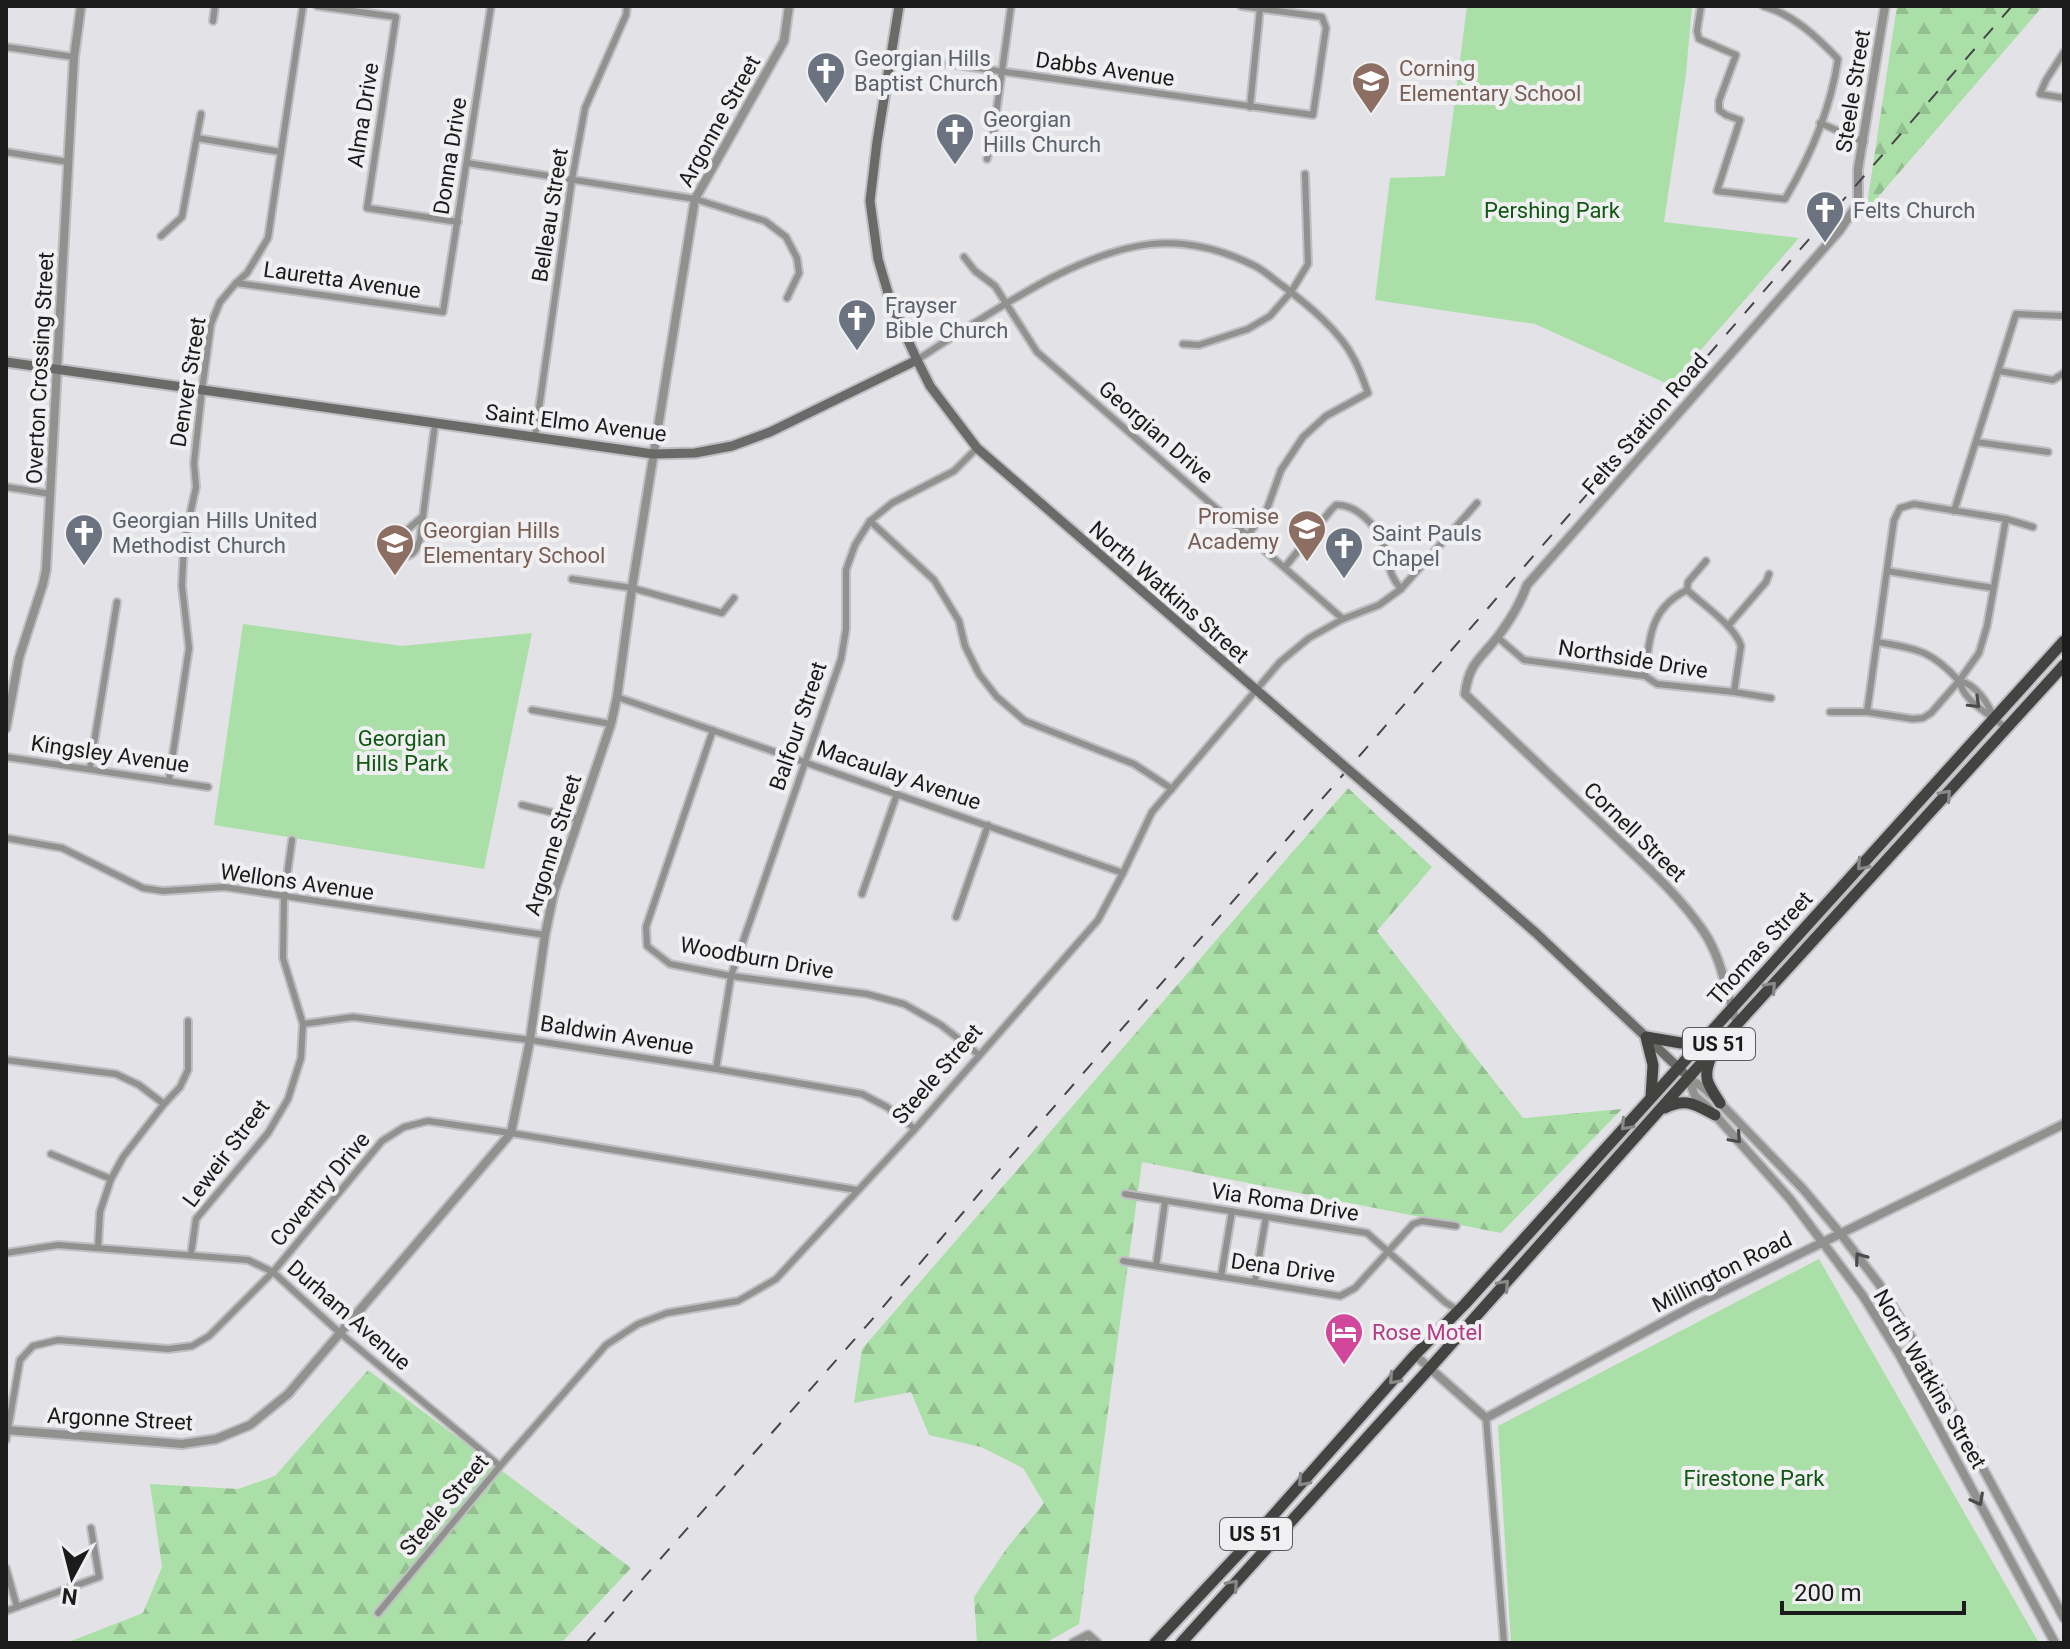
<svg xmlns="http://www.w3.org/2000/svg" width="2070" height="1649" font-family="Roboto,sans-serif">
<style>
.forest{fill:url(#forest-firs)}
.park{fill:#abdfa8}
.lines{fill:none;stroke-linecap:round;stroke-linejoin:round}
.minor-casing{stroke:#bfbec2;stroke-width:10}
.tertiary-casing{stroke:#bfbec2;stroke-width:12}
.secondary-casing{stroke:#bfbec2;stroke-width:13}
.trunk-casing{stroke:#bfbec2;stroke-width:15}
.minor{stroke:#919290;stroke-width:6}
.tertiary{stroke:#919290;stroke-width:8}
.secondary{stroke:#6a6b69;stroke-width:9}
.trunk{stroke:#434442;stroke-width:11}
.rail{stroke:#464647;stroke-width:2;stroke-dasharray:14 14;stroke-linecap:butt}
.secondary-bridge-casing{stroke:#bfbec2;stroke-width:13;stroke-linecap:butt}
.secondary-bridge{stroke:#6a6b69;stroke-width:9}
.oneway{stroke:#4a4b4a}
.oneway2{stroke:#888989}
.labels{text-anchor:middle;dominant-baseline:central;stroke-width:8;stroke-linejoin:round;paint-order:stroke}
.shield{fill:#f0f0f3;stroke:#5b5b5c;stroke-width:2}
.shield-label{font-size:20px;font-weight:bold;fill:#1b1b1c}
.worship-label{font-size:22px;fill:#5b616d;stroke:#f0f0f3;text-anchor:start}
.education-label{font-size:22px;fill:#785e54;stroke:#f0f0f3;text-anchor:start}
.street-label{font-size:22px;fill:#1b1b1c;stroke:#f0f0f3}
.park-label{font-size:22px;fill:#105812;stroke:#f0f0f3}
.hotel-label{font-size:22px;fill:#b23c85;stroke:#f0f0f3;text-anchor:start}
</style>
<defs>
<pattern id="forest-firs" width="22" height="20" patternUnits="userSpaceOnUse" patternTransform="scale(2)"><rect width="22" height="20" fill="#abdfa8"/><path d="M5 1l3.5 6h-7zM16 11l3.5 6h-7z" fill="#93bf90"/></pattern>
</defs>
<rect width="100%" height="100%" fill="#e3e2e6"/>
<!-- forest -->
<g class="forest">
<path d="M 1897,6 L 2043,6 L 1866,211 Z"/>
<path d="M 1348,788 L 1432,867 L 1377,931 L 1523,1118 L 1622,1109 L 1501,1233 L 1142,1162 L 1079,1624 L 1045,1643 L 977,1643 L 974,1597 L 1007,1548 L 1044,1503 L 1023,1468 L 981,1447 L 929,1435 L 911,1392 L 854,1403 L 862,1349 Z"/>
<path d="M 368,1370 L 631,1568 L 561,1643 L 66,1643 L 143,1613 L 162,1567 L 150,1484 L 238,1489 L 275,1476 Z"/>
</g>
<!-- park -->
<g class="park">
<path d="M 1467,6 L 1692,6 L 1686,74 L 1664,222 L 1799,238 L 1670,385 L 1535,324 L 1375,300 L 1390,178 L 1445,176 Z"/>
<path d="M 243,624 L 402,646 L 532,633 L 484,869 L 214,825 Z"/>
<path d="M 1819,1259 L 2039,1643 L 1511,1643 L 1498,1426 Z"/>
</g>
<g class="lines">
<defs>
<g id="minor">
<path d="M 317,6 L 396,17 L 367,208 L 458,222"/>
<path d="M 1701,6 L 1697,31 L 1699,39 L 1736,55 L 1719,101 L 1719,110 L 1726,115 L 1740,120 L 1717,191 L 1785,199 C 1810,157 1831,107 1838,59 C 1816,36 1794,15 1763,6"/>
<path d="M 213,21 L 215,6"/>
<path d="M 6,47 L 74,57"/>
<path d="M 2064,52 L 2046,80 L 2040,94 L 2064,98"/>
<path d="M 892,56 L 1313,115 L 1326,28 L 1322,17 L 1241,6"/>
<path d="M 1250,107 L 1260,9"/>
<path d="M 1820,123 L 1864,142"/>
<path d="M 197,138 L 281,152"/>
<path d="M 6,152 L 68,162"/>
<path d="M 987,159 L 994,129 L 1011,6"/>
<path d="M 467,163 L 695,199 L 765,221 L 786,237 L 797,258 L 799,273 L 787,298"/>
<path d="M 161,236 L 182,217 L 201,114"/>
<path d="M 964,257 L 975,271 L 995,286 L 1037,352 L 1343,619"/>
<path d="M 236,283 L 443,312 L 491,6"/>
<path d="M 1183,344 L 1199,345 L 1248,329 L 1270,316 L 1291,292 L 1308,264 L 1305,174"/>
<path d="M 917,360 C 961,331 1004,303 1051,278 C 1122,242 1178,228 1253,265 C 1264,270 1273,279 1283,286 C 1308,305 1340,331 1354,359 C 1360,370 1364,382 1368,393 L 1326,416 L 1303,437 L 1281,470 L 1267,509 L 1248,535"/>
<path d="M 1999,371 L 2053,380 L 2064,373"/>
<path d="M 535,436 L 572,179 L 585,108 L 626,15 L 627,6"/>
<path d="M 1976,442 L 2048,452"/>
<path d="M 6,487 L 51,494"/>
<path d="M 1954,511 L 2016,314 L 2064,316"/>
<path d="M 422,517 L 392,543 L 390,551 L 392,554 C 408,560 416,555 420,539 L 435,424"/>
<path d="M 870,521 L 934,580 L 959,621 L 965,646 L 979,674 L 997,697 L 1025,721 L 1134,764 L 1172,789"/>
<path d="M 1285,567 L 1331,510 L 1336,505 C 1356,504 1376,525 1383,543 C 1390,562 1387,573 1401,589"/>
<path d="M 1887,571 L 1993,588"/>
<path d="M 572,579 L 632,588 L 722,613 L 734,598"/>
<path d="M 1687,590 C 1702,604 1736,627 1741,646 L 1734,692"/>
<path d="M 1728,626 L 1766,582 L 1769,574"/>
<path d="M 1497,637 L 1524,660 L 1645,676 L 1657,684 L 1734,692 L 1771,698"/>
<path d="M 1877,642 C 1917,649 1931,650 1959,681"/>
<path d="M 1645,676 C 1650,638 1649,609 1687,590 L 1688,582 L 1706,561"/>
<path d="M 617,697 L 1123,873"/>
<path d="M 532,710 L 611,724"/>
<path d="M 1830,712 L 1867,712 L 1913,719 L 1923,718 L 1931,713 L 1959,681 L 1979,653 L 1987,626 L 2006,519"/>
<path d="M 1867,712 L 1894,520 L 1900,508 L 1914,504 L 2006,519 L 2033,527"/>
<path d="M 1994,718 C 1988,703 1976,684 1959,681 C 1965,703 1990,714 2006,728"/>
<path d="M 713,730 L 646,927 L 647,946 L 670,964 L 731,976 L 867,994 L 904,1004 L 941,1025 L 978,1054"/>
<path d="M 6,757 L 208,787"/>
<path d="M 90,768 L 117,602"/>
<path d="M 169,780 L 189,648 L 182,586 L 184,543 L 196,487 L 194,463 L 202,390 L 211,324 L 220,302 L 236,283 L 247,273 L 268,238 L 303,6"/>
<path d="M 522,805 L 579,819"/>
<path d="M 6,838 L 62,848 L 143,888 L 163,891 L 224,887 L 545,935"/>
<path d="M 862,894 L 897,794"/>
<path d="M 956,917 L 988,825"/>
<path d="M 303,1024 L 353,1017 L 530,1040 L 716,1069 L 862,1094 L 887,1107 L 915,1129"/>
<path d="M 6,1060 L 116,1074 L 139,1085 L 164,1104"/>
<path d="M 716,1069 L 731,976 L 841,659 L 846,629 L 846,570 L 855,545 L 870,521 L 892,503 L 954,471 L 977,448"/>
<path d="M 51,1154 L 111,1179"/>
<path d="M 1125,1194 L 1367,1233 L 1445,1302 L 1459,1311"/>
<path d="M 98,1247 L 100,1212 L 111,1179 L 123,1157 L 164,1104 L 180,1087 L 188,1070 L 188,1021"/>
<path d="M 6,1253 L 58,1245 L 248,1260 L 273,1272 L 340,1333 L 500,1466"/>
<path d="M 191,1254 L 196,1219 L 268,1133 L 288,1099 L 301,1058 L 303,1024 L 283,958 L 284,897 L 292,840"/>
<path d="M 1123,1261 L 1340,1296 L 1355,1288 L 1413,1224 L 1422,1221 L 1456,1226"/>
<path d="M 1156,1266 L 1165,1202"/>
<path d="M 1221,1277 L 1232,1211"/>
<path d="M 1255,1281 L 1266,1217"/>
<path d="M 1899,1354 L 1916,1345"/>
<path d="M 1486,1418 L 1504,1643"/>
<path d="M 6,1440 L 20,1360 L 33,1346 L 58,1340 L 168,1349 L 192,1346 L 209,1336 L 273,1272 L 382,1141 L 404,1127 L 428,1121 L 511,1133 L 857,1190"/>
<path d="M 6,1568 L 17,1607"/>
<path d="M 6,1611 L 99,1577 L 91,1528"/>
<path d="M 378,1613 L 500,1466 L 606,1345 L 638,1324 L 667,1313 L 738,1301 L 776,1279 L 915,1129 L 1098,920 L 1123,873 L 1152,812 L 1280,662 L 1309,638 L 1343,619 L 1379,605 L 1401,589 L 1477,503"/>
</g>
<g id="tertiary">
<path d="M 6,728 L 19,658 L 43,584 L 46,570 L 74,57 L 81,6"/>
<path d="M 1737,1024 C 1726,993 1723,961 1704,932 C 1677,892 1638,859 1603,825 C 1557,782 1511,738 1465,694 C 1469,662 1481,659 1499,635 C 1511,619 1520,604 1527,585 L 1840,230 L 1858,203 L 1858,169 L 1885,6"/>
<path d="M 1688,1078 L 1695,1096 L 1708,1107 L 1790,1199 L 1863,1296 L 1899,1354 L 2055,1643"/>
<path d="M 1689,1078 L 1705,1089 L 1720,1103 L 1803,1189 L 1840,1233 L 1879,1284 L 1916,1345 L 2064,1618"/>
<path d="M 1415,1355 L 1486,1418 L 1691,1307 L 2064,1124"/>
<path d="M 6,1430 L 182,1444 L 216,1439 L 250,1425 L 288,1394 L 511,1133 L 530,1040 L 545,935 L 554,892 L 611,724 L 617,697 L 632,588 L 695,199 L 784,41 L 789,6"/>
<path d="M 1073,1643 L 1088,1635 L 1097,1643"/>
</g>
<g id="secondary">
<path d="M 899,6 L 877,142 L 870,201 L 878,259 L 891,303 L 917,360 L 930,386 L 977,448 L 1336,759"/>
<path d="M 6,362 L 653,454 L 695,453 L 732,446 L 770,432 L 917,360"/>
<path d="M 1365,784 L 1536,933 L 1683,1072"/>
</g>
<g id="trunk">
<path d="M 1711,1057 C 1702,1079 1708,1084 1720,1103"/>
<path d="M 1651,1097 L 1653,1065 L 1646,1037 L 1681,1043 L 1703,1039"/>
<path d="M 1665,1108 C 1686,1097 1696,1105 1715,1115"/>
<path d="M 1155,1643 L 1245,1547 L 1415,1355 L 1465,1304 L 2064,641"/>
<path d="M 1181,1643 L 1429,1369 L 1688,1078 L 2064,665"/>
</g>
</defs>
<!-- minor casing -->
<use href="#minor" class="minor-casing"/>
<!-- tertiary casing -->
<use href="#tertiary" class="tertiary-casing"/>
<!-- secondary casing -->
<use href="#secondary" class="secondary-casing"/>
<!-- trunk casing -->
<use href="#trunk" class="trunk-casing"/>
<!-- minor -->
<use href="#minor" class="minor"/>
<!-- tertiary -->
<use href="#tertiary" class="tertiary"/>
<!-- secondary -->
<use href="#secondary" class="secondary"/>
<!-- trunk -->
<use href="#trunk" class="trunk"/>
<!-- rail -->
<path class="rail" d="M 586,1643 L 877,1314 L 1006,1162 L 2012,6"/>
<defs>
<path id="secondary-bridge" d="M 1336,759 L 1365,784"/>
</defs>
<!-- secondary-bridge casing -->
<use href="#secondary-bridge" class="secondary-bridge-casing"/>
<!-- secondary-bridge -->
<use href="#secondary-bridge" class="secondary-bridge"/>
</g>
<!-- one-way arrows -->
<defs><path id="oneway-chevron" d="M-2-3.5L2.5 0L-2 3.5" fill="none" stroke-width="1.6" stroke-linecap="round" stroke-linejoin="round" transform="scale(2)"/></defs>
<g class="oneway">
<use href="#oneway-chevron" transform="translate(1975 703) rotate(44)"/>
<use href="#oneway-chevron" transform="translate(1736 1138) rotate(48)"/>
<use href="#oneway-chevron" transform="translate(1860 1258) rotate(-126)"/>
<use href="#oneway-chevron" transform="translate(1978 1500) rotate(62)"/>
</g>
<g class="oneway2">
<use href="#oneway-chevron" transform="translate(1946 795) rotate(-48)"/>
<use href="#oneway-chevron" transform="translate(1862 865) rotate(132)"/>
<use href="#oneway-chevron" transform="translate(1771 987) rotate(-48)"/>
<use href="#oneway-chevron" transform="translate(1626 1125) rotate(132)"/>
<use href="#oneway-chevron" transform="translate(1504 1285) rotate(-48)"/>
<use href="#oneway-chevron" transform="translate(1394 1379) rotate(132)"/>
<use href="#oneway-chevron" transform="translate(1303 1481) rotate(132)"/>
<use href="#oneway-chevron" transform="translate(1233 1585) rotate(-48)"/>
</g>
<!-- icons -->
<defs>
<symbol id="church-pin" viewBox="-11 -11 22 30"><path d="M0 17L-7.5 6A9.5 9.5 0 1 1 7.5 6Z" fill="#6b7280" stroke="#f0f0f3"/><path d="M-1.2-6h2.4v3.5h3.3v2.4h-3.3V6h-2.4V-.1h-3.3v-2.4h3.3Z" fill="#fff"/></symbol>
<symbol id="school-pin" viewBox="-11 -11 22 30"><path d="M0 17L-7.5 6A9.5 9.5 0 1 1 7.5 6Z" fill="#8d6e63" stroke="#f0f0f3"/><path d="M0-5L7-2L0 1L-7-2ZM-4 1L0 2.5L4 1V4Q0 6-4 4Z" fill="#fff"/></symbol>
<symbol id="hotel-pin" viewBox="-11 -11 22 30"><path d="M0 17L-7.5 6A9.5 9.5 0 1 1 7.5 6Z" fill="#d1479c" stroke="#f0f0f3"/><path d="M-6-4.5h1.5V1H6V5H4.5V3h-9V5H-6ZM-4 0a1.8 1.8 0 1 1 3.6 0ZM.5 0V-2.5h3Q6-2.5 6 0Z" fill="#fff"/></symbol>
</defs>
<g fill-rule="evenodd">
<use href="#church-pin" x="804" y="49" width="44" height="60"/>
<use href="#school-pin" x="1349" y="59" width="44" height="60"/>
<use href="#church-pin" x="933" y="110" width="44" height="60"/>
<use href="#church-pin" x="1803" y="188" width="44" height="60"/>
<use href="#church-pin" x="835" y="296" width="44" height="60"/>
<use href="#school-pin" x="1285" y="507" width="44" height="60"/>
<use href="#church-pin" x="62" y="511" width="44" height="60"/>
<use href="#school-pin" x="373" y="521" width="44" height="60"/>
<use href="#church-pin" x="1322" y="524" width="44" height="60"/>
<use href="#hotel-pin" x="1322" y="1310" width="44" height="60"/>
</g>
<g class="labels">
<!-- shield labels -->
<g class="shield">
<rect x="1683" y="1028" width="72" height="32" rx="6"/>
<rect x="1220" y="1518" width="72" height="32" rx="6"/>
</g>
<g class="shield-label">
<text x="1719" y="1044">US 51</text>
<text x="1256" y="1534">US 51</text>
</g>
<!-- worship labels -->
<g class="worship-label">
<text x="854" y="58">Georgian Hills<tspan x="854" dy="25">Baptist Church</tspan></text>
<text x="983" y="119">Georgian<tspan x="983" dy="25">Hills Church</tspan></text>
<text x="1853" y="210">Felts Church</text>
<text x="885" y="305">Frayser<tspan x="885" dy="25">Bible Church</tspan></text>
<text x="112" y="520">Georgian Hills United<tspan x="112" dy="25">Methodist Church</tspan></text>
<text x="1372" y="533">Saint Pauls<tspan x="1372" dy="25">Chapel</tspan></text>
</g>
<!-- education labels -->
<g class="education-label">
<text x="1399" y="68">Corning<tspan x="1399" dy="25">Elementary School</tspan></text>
<text x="1279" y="516" text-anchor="end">Promise<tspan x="1279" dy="25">Academy</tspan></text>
<text x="423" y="530">Georgian Hills<tspan x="423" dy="25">Elementary School</tspan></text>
</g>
<!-- street labels -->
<g class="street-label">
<text transform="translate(1105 69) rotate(8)">Dabbs Avenue</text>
<text transform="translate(1853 91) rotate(-81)">Steele Street</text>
<text transform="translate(363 115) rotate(-81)">Alma Drive</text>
<text transform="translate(719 121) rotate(-61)">Argonne Street</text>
<text transform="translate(450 156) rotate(-81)">Donna Drive</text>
<text transform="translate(550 215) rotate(-81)">Belleau Street</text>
<text transform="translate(342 280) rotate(8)">Lauretta Avenue</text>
<text transform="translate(40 368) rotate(-87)">Overton Crossing Street</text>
<text transform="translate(188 382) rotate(-81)">Denver Street</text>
<text transform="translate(576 423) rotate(7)">Saint Elmo Avenue</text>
<text transform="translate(1645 424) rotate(-49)">Felts Station Road</text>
<text transform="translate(1156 432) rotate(41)">Georgian Drive</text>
<text transform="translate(1169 592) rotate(41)">North Watkins Street</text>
<text transform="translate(1633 659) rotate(9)">Northside Drive</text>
<text transform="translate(798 726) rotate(-71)">Balfour Street</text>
<text transform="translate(110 754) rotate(8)">Kingsley Avenue</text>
<text transform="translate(899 775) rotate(19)">Macaulay Avenue</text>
<text transform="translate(1635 832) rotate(44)">Cornell Street</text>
<text transform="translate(553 845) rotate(-73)">Argonne Street</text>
<text transform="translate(297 882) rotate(8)">Wellons Avenue</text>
<text transform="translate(1760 948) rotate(-48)">Thomas Street</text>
<text transform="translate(757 958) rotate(10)">Woodburn Drive</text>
<text transform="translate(617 1035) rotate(9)">Baldwin Avenue</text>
<text transform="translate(937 1074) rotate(-49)">Steele Street</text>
<text transform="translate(226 1153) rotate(-53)">Leweir Street</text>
<text transform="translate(320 1189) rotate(-50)">Coventry Drive</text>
<text transform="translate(1285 1202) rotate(9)">Via Roma Drive</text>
<text transform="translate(1283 1268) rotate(8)">Dena Drive</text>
<text transform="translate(1722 1272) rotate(-27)">Millington Road</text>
<text transform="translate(349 1315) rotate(41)">Durham Avenue</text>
<text transform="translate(1930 1379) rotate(60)">North Watkins Street</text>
<text transform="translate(120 1419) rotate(3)">Argonne Street</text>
<text transform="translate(444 1505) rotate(-50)">Steele Street</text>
</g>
<!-- park labels -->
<g class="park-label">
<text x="1552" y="210">Pershing Park</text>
<text x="402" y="738">Georgian<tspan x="402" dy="25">Hills Park</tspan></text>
<text x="1754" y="1478">Firestone Park</text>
</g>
<!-- hotel labels -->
<g class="hotel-label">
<text x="1372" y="1332">Rose Motel</text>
</g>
</g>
<!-- border -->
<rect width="2070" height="1649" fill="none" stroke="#1b1b1c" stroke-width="16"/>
<!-- north arrow -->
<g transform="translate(72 1577) rotate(187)" stroke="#f0f0f3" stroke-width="6" paint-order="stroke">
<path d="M0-6L14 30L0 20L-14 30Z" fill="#1b1b1c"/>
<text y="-12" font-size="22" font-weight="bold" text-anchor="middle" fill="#1b1b1c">N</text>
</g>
<!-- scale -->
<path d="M1782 1601v12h182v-12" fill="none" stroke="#1b1b1c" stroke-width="4"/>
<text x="1794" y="1601" font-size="24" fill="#1b1b1c" stroke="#f0f0f3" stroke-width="6" paint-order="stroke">200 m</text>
</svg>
